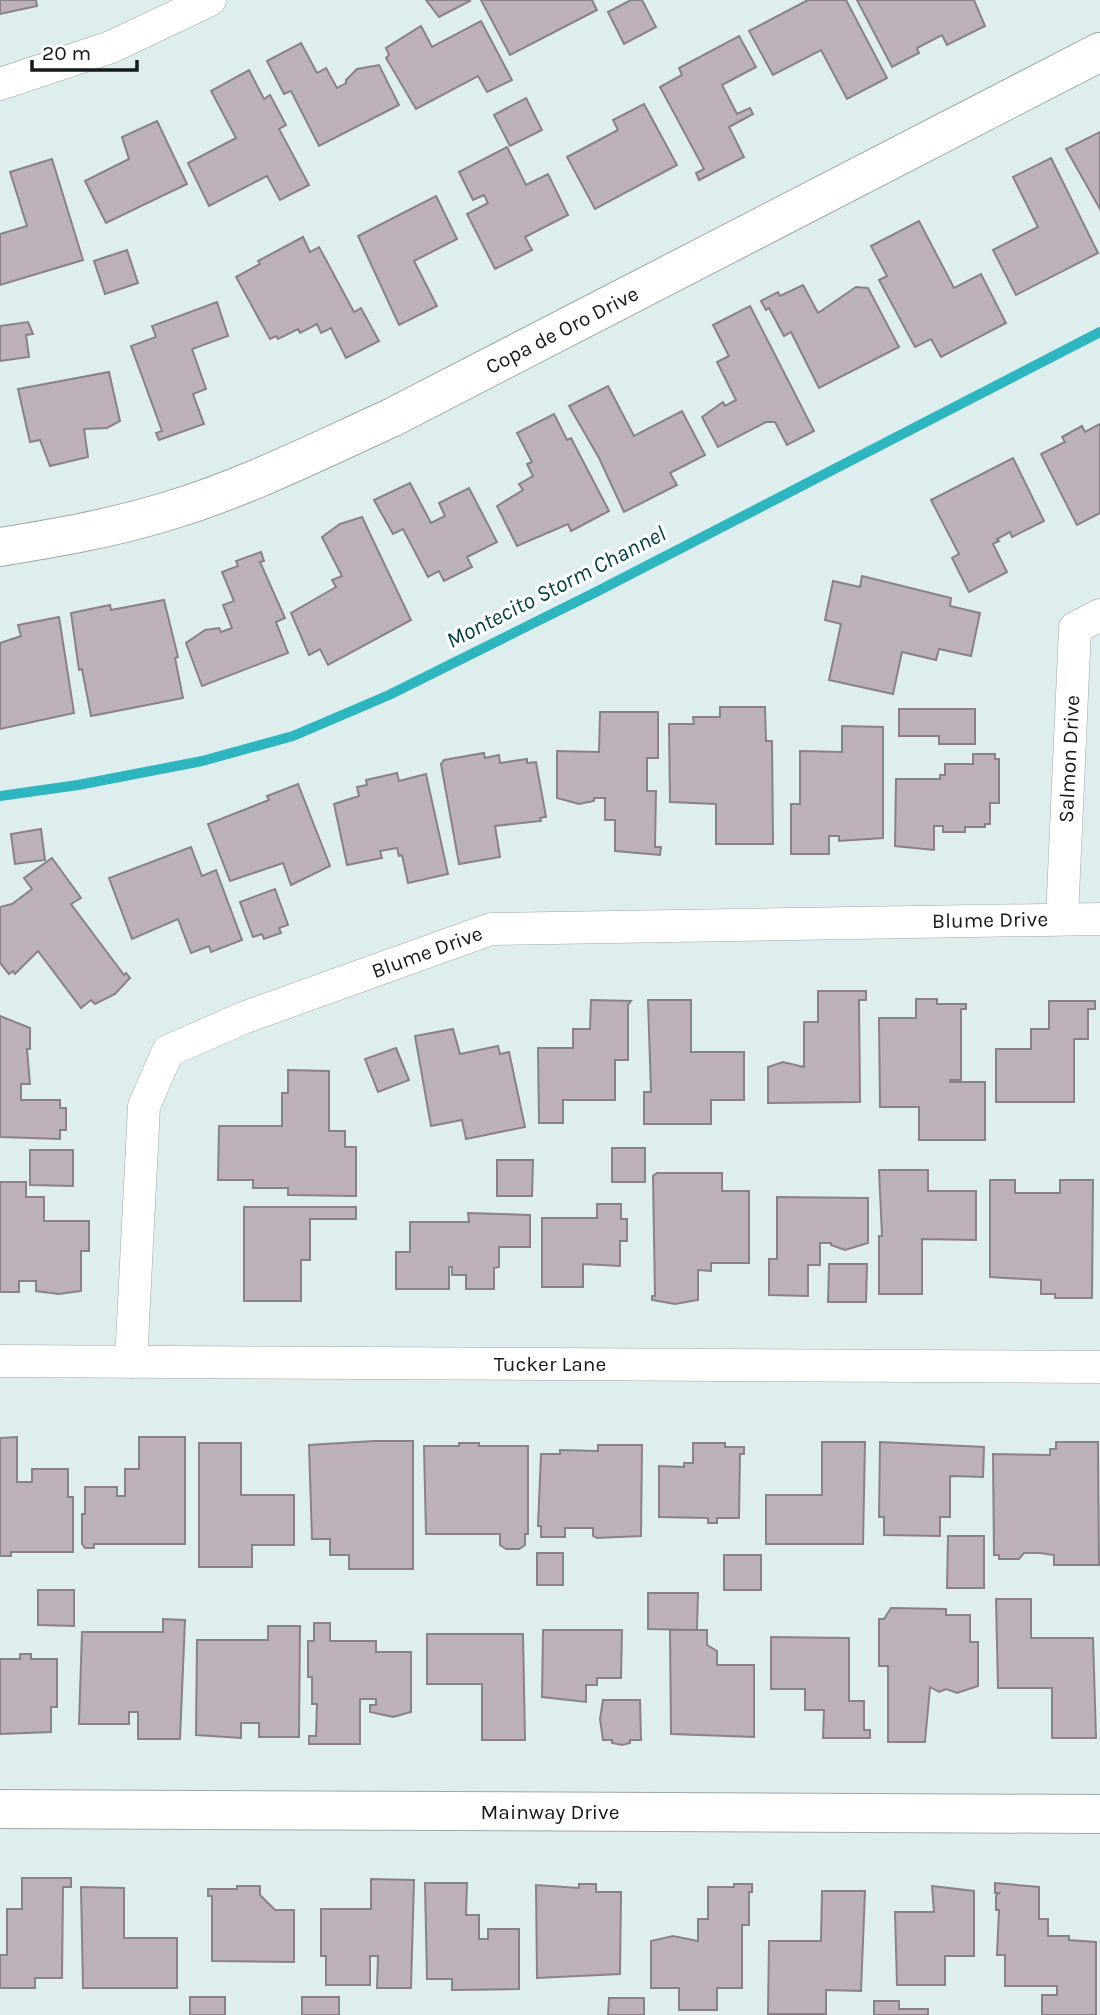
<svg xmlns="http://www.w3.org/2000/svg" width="1100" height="2015" font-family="Karla,sans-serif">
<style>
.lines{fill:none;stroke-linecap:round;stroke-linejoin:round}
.stream{stroke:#2eb5c0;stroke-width:10}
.building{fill:#bcb1b9;stroke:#8a8088;stroke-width:2}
.street-casing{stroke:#9aa9aa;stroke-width:33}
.secondary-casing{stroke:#9aa9aa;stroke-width:40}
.street{stroke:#fff;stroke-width:32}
.secondary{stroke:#fff;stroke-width:38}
.labels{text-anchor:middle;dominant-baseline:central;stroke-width:6;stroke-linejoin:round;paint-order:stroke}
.street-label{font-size:21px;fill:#14191a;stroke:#fff}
.water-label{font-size:23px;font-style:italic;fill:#034045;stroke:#fff}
</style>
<rect width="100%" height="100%" fill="#deeeef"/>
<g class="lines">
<!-- stream -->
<path class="stream" d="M 0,796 L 78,785 L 202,761 L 293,736 L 389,695 L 596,592 L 1100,332"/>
</g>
<!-- building -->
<g class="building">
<path d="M 0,0 L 36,0 L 37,6 L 0,14 Z"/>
<path d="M 426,0 L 469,0 L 470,1 L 439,17 Z"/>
<path d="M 481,0 L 592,0 L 597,10 L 510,55 Z"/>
<path d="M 631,0 L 642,0 L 656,27 L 624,44 L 608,12 Z"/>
<path d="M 808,0 L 846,0 L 887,78 L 847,99 L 821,50 L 773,75 L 749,31 Z"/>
<path d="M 857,0 L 974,0 L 985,26 L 947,45 L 942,35 L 917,48 L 919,53 L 892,67 Z"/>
<path d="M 481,21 L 512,80 L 487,92 L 478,76 L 416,109 L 386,58 L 389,55 L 386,48 L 421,26 L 432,47 Z"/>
<path d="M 739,36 L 756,67 L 722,85 L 737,114 L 750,108 L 753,114 L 729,127 L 744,157 L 699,180 L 696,173 L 704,169 L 660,87 L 682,75 L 679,68 Z"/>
<path d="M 301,43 L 317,73 L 326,68 L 337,88 L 346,83 L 346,80 L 357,69 L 379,65 L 399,105 L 319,146 L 291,91 L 284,94 L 267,61 Z"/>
<path d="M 249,70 L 264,99 L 270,95 L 286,125 L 279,129 L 309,185 L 280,200 L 267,176 L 209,206 L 188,163 L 236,138 L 211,91 Z"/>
<path d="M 526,98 L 542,130 L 510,146 L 494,115 Z"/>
<path d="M 644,104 L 677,165 L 595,209 L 567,157 L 618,130 L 613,120 Z"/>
<path d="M 157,121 L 187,184 L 106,223 L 85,181 L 129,159 L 122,137 Z"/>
<path d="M 1100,132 L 1100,209 L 1066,149 Z"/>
<path d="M 507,147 L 526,185 L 548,174 L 568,215 L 525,237 L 532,250 L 495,269 L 467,214 L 488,203 L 484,195 L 473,200 L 459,172 Z"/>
<path d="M 1051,158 L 1098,253 L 1016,295 L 993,250 L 1038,227 L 1013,177 Z"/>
<path d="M 52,159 L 83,260 L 0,285 L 0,234 L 27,226 L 10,172 Z"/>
<path d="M 436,196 L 457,239 L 414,261 L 437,306 L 399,325 L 358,236 Z"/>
<path d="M 919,221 L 954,288 L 981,274 L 1006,323 L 941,357 L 931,339 L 915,347 L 879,280 L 887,276 L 871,246 Z"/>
<path d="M 303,237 L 310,252 L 319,247 L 354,312 L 361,308 L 379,341 L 346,358 L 331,328 L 321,333 L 317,324 L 300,333 L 298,329 L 278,339 L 276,336 L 270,339 L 236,277 L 260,264 L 258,261 Z"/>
<path d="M 127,250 L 138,283 L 105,294 L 94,261 Z"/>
<path d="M 803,285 L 818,313 L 856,287 L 868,288 L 899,347 L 819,388 L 791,332 L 784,336 L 769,308 L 766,310 L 761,301 L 778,292 L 780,296 Z"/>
<path d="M 217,302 L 228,336 L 192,349 L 206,389 L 193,394 L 204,424 L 159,440 L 156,433 L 162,431 L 131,346 L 156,337 L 152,326 Z"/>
<path d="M 750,306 L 814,431 L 787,445 L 775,422 L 766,422 L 718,447 L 702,417 L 723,402 L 725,406 L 736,400 L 717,362 L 729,356 L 713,325 Z"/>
<path d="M 28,322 L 33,334 L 26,335 L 29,357 L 0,361 L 0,326 Z"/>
<path d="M 109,372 L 120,421 L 107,428 L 84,429 L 88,457 L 50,466 L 40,440 L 30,442 L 18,389 Z"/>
<path d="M 608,386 L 634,436 L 682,411 L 705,455 L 670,473 L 677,485 L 624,512 L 599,458 L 569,406 Z"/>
<path d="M 554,414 L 567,440 L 571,438 L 609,511 L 571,531 L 568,524 L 517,546 L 497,506 L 523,490 L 519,484 L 533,476 L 527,464 L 532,462 L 517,433 Z"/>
<path d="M 1100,424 L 1100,513 L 1077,525 L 1041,454 L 1065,442 L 1062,437 L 1082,426 L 1085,432 Z"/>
<path d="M 1013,458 L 1044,521 L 1012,537 L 1010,532 L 997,539 L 999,541 L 993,544 L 1007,572 L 969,592 L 952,558 L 959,554 L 931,500 Z"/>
<path d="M 410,483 L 431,523 L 445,516 L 439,503 L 469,488 L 497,542 L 467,557 L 472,567 L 444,581 L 439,571 L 428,577 L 403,529 L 393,534 L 374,500 Z"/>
<path d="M 362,517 L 411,620 L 328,665 L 320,649 L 309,655 L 291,613 L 336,587 L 332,580 L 342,576 L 322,537 L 340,524 Z"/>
<path d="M 261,552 L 264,561 L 260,562 L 285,618 L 276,622 L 288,653 L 202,686 L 186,643 L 205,630 L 219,628 L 221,632 L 232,628 L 223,605 L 234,601 L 222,572 L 238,566 L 236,561 Z"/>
<path d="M 862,576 L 951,598 L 950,606 L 980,613 L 971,656 L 939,649 L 936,660 L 902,652 L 893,694 L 829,680 L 841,624 L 825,620 L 833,581 L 860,587 Z"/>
<path d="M 164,600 L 178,657 L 175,658 L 183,698 L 91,716 L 82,669 L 79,670 L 71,613 L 110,605 L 111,610 Z"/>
<path d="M 59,617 L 74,713 L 0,729 L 0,643 L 21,636 L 18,625 Z"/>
<path d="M 720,707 L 765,707 L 766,741 L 772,741 L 773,844 L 716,844 L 716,804 L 670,802 L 669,724 L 694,724 L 693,717 L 720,717 Z"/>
<path d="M 899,709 L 975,709 L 975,744 L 939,744 L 939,736 L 899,736 Z"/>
<path d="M 600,712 L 658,712 L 658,758 L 647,758 L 647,791 L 656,791 L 655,847 L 661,847 L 660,855 L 615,851 L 615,820 L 605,820 L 605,798 L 594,798 L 594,801 L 579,804 L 557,798 L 557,751 L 599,752 Z"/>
<path d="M 842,726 L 883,727 L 883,838 L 839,841 L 839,836 L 829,836 L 829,854 L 791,854 L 791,804 L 800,804 L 800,751 L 842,752 Z"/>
<path d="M 484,753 L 485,758 L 499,755 L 500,763 L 527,759 L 527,763 L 536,762 L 546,817 L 540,818 L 541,821 L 495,826 L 500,857 L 459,864 L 441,764 L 444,760 Z"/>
<path d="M 973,754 L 995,754 L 995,759 L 999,759 L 999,803 L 990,803 L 990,824 L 985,824 L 985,827 L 965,827 L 965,832 L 943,832 L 943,826 L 934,826 L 934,850 L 895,846 L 896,779 L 940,779 L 940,775 L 945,775 L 945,764 L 973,764 Z"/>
<path d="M 397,773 L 399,781 L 426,774 L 448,874 L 408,883 L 402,855 L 399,856 L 397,848 L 380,851 L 382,858 L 347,865 L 334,804 L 359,796 L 357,787 L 367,785 L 366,780 Z"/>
<path d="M 298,784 L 330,866 L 291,885 L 283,863 L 230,881 L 208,824 L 269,800 L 267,796 Z"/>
<path d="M 41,829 L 45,860 L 15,864 L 11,834 Z"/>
<path d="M 191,847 L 202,876 L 216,870 L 242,940 L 211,952 L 209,946 L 191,953 L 178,919 L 132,939 L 109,878 Z"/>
<path d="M 52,858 L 81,898 L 71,904 L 124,975 L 126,973 L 130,978 L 115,994 L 95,1004 L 91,1000 L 81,1008 L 38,951 L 15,974 L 13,971 L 9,974 L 0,963 L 0,907 L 12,904 L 32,889 L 24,878 Z"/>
<path d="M 275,889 L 288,925 L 279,928 L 281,933 L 264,939 L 262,934 L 253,937 L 240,902 Z"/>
<path d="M 818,991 L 866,991 L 866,1000 L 859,1000 L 860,1102 L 768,1103 L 768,1067 L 783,1062 L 804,1067 L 804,1022 L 818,1022 Z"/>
<path d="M 916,999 L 937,999 L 937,1004 L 966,1004 L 966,1009 L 961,1009 L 961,1080 L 950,1080 L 950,1082 L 985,1082 L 985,1140 L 919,1140 L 919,1107 L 880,1107 L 879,1018 L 916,1018 Z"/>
<path d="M 591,1000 L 631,1001 L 628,1005 L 628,1060 L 615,1060 L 615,1100 L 563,1100 L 563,1123 L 539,1123 L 538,1048 L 573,1048 L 573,1029 L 590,1029 Z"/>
<path d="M 648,1000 L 691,1000 L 691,1052 L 744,1052 L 744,1100 L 711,1100 L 711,1124 L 644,1124 L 644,1092 L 651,1092 Z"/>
<path d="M 1049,1001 L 1095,1001 L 1095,1009 L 1088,1009 L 1088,1039 L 1074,1039 L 1074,1102 L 996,1102 L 996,1049 L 1031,1049 L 1031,1029 L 1049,1029 Z"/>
<path d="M 0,1016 L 30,1028 L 30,1049 L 27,1049 L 30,1084 L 21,1084 L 21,1100 L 60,1100 L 60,1108 L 66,1108 L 66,1130 L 60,1130 L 60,1139 L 0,1137 Z"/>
<path d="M 453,1029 L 460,1054 L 498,1046 L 500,1054 L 509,1052 L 525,1127 L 466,1139 L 462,1120 L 431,1126 L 415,1036 Z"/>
<path d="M 396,1048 L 409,1080 L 378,1092 L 365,1059 Z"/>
<path d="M 288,1070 L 329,1071 L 329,1131 L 345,1131 L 345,1147 L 356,1147 L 356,1196 L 288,1195 L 288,1188 L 253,1188 L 253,1180 L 218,1180 L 219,1126 L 282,1126 L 282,1093 L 288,1093 Z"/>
<rect x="612" y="1148" width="33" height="34"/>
<path d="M 30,1150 L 73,1150 L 73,1186 L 30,1185 Z"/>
<path d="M 497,1160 L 533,1160 L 532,1196 L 497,1196 Z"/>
<path d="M 879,1170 L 928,1170 L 928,1191 L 976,1191 L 976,1240 L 922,1239 L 922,1294 L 879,1294 L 879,1236 L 882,1236 Z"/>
<path d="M 657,1173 L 722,1173 L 722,1191 L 749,1191 L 749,1263 L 711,1263 L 711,1271 L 698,1270 L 698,1300 L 675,1304 L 652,1300 L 652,1296 L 655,1296 L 653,1176 Z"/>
<path d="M 990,1180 L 1015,1180 L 1015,1193 L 1060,1193 L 1060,1180 L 1093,1180 L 1092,1298 L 1055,1298 L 1055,1294 L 1041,1294 L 1041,1280 L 990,1277 Z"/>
<path d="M 0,1182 L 26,1182 L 26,1197 L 44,1197 L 44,1221 L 89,1221 L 89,1251 L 81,1251 L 81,1291 L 59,1294 L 36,1291 L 36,1281 L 19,1281 L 19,1292 L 0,1292 Z"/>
<path d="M 777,1197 L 868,1198 L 868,1243 L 845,1250 L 831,1245 L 831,1243 L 820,1243 L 820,1265 L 808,1265 L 808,1296 L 769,1295 L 769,1259 L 777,1259 Z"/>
<path d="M 597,1204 L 621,1204 L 621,1219 L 627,1219 L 627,1241 L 620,1241 L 620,1266 L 583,1264 L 583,1287 L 542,1287 L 542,1218 L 597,1218 Z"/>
<path d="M 244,1207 L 356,1207 L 356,1219 L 310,1219 L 310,1260 L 301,1260 L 301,1301 L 244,1301 Z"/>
<path d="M 468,1213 L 530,1215 L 530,1247 L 499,1247 L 499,1267 L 494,1268 L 494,1289 L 466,1289 L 466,1275 L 452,1275 L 452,1267 L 449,1267 L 449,1289 L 396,1289 L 396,1252 L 410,1252 L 410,1222 L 469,1222 Z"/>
<path d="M 829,1264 L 867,1264 L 866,1302 L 828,1302 Z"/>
<path d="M 17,1437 L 17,1482 L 32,1482 L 32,1469 L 68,1469 L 68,1497 L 73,1497 L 73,1552 L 11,1552 L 11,1556 L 0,1556 L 0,1438 Z"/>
<path d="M 139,1437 L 185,1437 L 185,1544 L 94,1544 L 94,1548 L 85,1548 L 82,1544 L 82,1514 L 85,1514 L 85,1487 L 117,1487 L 117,1496 L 125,1496 L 125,1469 L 139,1469 Z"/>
<path d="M 374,1441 L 413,1441 L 413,1569 L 349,1569 L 349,1555 L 330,1555 L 330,1539 L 312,1539 L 309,1445 Z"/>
<path d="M 822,1442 L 865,1442 L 863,1544 L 766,1544 L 766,1495 L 822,1495 Z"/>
<path d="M 880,1442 L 984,1447 L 983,1477 L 950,1476 L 950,1517 L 940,1517 L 940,1536 L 884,1535 L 884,1517 L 879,1517 Z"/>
<path d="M 1056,1442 L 1098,1442 L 1099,1565 L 1054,1565 L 1054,1555 L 1040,1553 L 1024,1553 L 1019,1559 L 999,1559 L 999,1555 L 994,1555 L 993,1454 L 1050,1455 L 1050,1449 L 1056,1449 Z"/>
<path d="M 199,1443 L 241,1443 L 241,1495 L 294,1495 L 294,1545 L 252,1545 L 252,1567 L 199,1567 Z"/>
<path d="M 459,1443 L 479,1443 L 479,1446 L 528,1446 L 528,1534 L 525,1534 L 525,1545 L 519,1549 L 506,1549 L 500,1545 L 500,1534 L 426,1534 L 424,1446 L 459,1446 Z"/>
<path d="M 693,1443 L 725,1443 L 725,1447 L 744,1447 L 744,1454 L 740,1454 L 739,1518 L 717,1518 L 717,1523 L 708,1523 L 708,1518 L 659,1517 L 659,1466 L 684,1467 L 684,1463 L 693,1463 Z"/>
<path d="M 598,1445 L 642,1445 L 641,1536 L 597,1538 L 593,1536 L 593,1528 L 565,1528 L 565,1537 L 541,1537 L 541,1526 L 538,1526 L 541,1454 L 560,1454 L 560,1450 L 598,1451 Z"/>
<path d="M 948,1536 L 984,1536 L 984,1588 L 947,1588 Z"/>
<rect x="537" y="1553" width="26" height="32"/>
<rect x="724" y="1555" width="37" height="35"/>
<path d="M 38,1590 L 74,1590 L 74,1626 L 38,1625 Z"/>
<path d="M 648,1593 L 698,1593 L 697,1630 L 648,1629 Z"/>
<path d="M 996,1599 L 1031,1599 L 1031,1638 L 1093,1638 L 1096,1738 L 1052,1738 L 1052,1688 L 998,1688 Z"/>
<path d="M 891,1608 L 946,1609 L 946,1615 L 970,1615 L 970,1642 L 978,1642 L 978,1686 L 957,1693 L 946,1689 L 939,1692 L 930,1687 L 925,1742 L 888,1742 L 888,1666 L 879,1666 L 879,1619 L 884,1619 Z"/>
<path d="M 163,1619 L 185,1620 L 180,1739 L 138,1739 L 138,1712 L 129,1712 L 129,1724 L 79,1724 L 82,1632 L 163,1632 Z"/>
<path d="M 314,1623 L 330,1623 L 330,1641 L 376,1641 L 376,1652 L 411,1652 L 411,1712 L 393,1717 L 370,1712 L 370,1705 L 376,1705 L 376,1699 L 360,1699 L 360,1744 L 309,1744 L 309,1736 L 316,1736 L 317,1704 L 312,1704 L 312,1677 L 308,1677 L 308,1641 L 314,1641 Z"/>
<path d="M 268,1626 L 300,1626 L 299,1737 L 259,1737 L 259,1723 L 241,1723 L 241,1738 L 196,1735 L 197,1640 L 268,1640 Z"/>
<path d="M 543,1630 L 622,1630 L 621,1678 L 597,1678 L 597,1685 L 586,1685 L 586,1702 L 542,1697 Z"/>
<path d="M 670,1630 L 707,1630 L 707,1645 L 717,1651 L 717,1665 L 754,1665 L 754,1737 L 671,1734 Z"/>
<path d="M 427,1634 L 523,1634 L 525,1740 L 482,1740 L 482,1684 L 427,1684 Z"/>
<path d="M 771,1637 L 849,1638 L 849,1701 L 864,1701 L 864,1730 L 870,1730 L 870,1738 L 823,1738 L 824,1710 L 805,1710 L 805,1689 L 771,1689 Z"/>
<path d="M 20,1654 L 31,1654 L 31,1659 L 57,1659 L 57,1707 L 51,1707 L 51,1732 L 0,1734 L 0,1659 L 20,1659 Z"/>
<path d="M 603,1700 L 640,1700 L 641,1740 L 630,1740 L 630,1743 L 622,1745 L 612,1743 L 612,1740 L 603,1740 L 600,1719 Z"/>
<path d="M 22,1878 L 71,1878 L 71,1887 L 63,1887 L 62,1978 L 35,1978 L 35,1988 L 0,1988 L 0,1955 L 7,1955 L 7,1909 L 22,1909 Z"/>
<path d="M 371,1879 L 414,1880 L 411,1988 L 377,1988 L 378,1956 L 370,1956 L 370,1985 L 326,1985 L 326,1956 L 321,1956 L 321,1909 L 371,1909 Z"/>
<path d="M 425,1883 L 467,1883 L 466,1915 L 479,1915 L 479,1939 L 488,1939 L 488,1929 L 519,1929 L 519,1989 L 452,1990 L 452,1979 L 427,1979 Z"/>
<path d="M 995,1883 L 1039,1887 L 1039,1919 L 1048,1919 L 1048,1936 L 1069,1936 L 1069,1940 L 1096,1942 L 1096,2015 L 1042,2015 L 1042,1995 L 1057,1995 L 1057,1986 L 1005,1986 L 1005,1955 L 997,1955 L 999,1910 L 996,1910 L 996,1896 L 999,1893 L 995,1893 Z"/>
<path d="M 579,1884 L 596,1884 L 596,1892 L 621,1892 L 620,1974 L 537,1978 L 536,1885 L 579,1888 Z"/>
<path d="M 734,1884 L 752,1884 L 752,1892 L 749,1892 L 749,1925 L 742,1925 L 742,1988 L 717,1988 L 717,2010 L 679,2010 L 679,1988 L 651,1988 L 651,1941 L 673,1936 L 698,1941 L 698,1919 L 708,1919 L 708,1887 L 734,1887 Z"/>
<path d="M 237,1886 L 260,1886 L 260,1895 L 275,1910 L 294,1910 L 294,1962 L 212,1961 L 212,1896 L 208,1896 L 208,1889 L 237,1889 Z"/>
<path d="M 932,1886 L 974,1891 L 974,1956 L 945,1956 L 945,1985 L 897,1985 L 895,1912 L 934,1912 Z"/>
<path d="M 81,1887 L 124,1888 L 124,1938 L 177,1938 L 177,1988 L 83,1988 Z"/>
<path d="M 822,1891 L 865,1891 L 861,1991 L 826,1990 L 826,2014 L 768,2014 L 769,1941 L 821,1941 Z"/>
<rect x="190" y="1997" width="35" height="18"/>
<rect x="302" y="1997" width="37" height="18"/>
<path d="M 609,1998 L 644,1998 L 644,2015 L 608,2015 Z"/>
<path d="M 874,2001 L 899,2001 L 899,2009 L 928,2009 L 928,2015 L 874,2015 Z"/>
</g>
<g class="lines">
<defs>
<g id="street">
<path d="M 0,84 L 111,47 L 210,0"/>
<path d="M 1062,918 L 1075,628 L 1100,615"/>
<path d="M 0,1361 L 1100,1367"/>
<path d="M 131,1362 L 144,1106 L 168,1051 L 243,1018 L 491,929 L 1100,919"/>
</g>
<g id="secondary">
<path d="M 0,547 C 56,538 113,528 168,511 C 245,488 318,451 391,418 L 1100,52"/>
<path d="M 0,1809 L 1100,1814"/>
</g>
</defs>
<!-- street casing -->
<use href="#street" class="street-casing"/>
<!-- secondary casing -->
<use href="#secondary" class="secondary-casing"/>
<!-- street -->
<use href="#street" class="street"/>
<!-- secondary -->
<use href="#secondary" class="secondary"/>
</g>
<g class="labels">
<!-- street labels -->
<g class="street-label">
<text transform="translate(562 330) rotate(-27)">Copa de Oro Drive</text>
<text transform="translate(1069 759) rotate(-87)">Salmon Drive</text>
<text transform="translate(990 920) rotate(-1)">Blume Drive</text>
<text transform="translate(427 952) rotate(-20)">Blume Drive</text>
<text x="550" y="1364">Tucker Lane</text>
<text x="550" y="1812">Mainway Drive</text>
</g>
<!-- water labels -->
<g class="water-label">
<text transform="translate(556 587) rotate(-27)">Montecito Storm Channel</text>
</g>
</g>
<!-- scale -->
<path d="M32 60v10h105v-10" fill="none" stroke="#14191a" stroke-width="3.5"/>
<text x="42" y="60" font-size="21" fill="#14191a" stroke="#ffffff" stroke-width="5" paint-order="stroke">20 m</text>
</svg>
